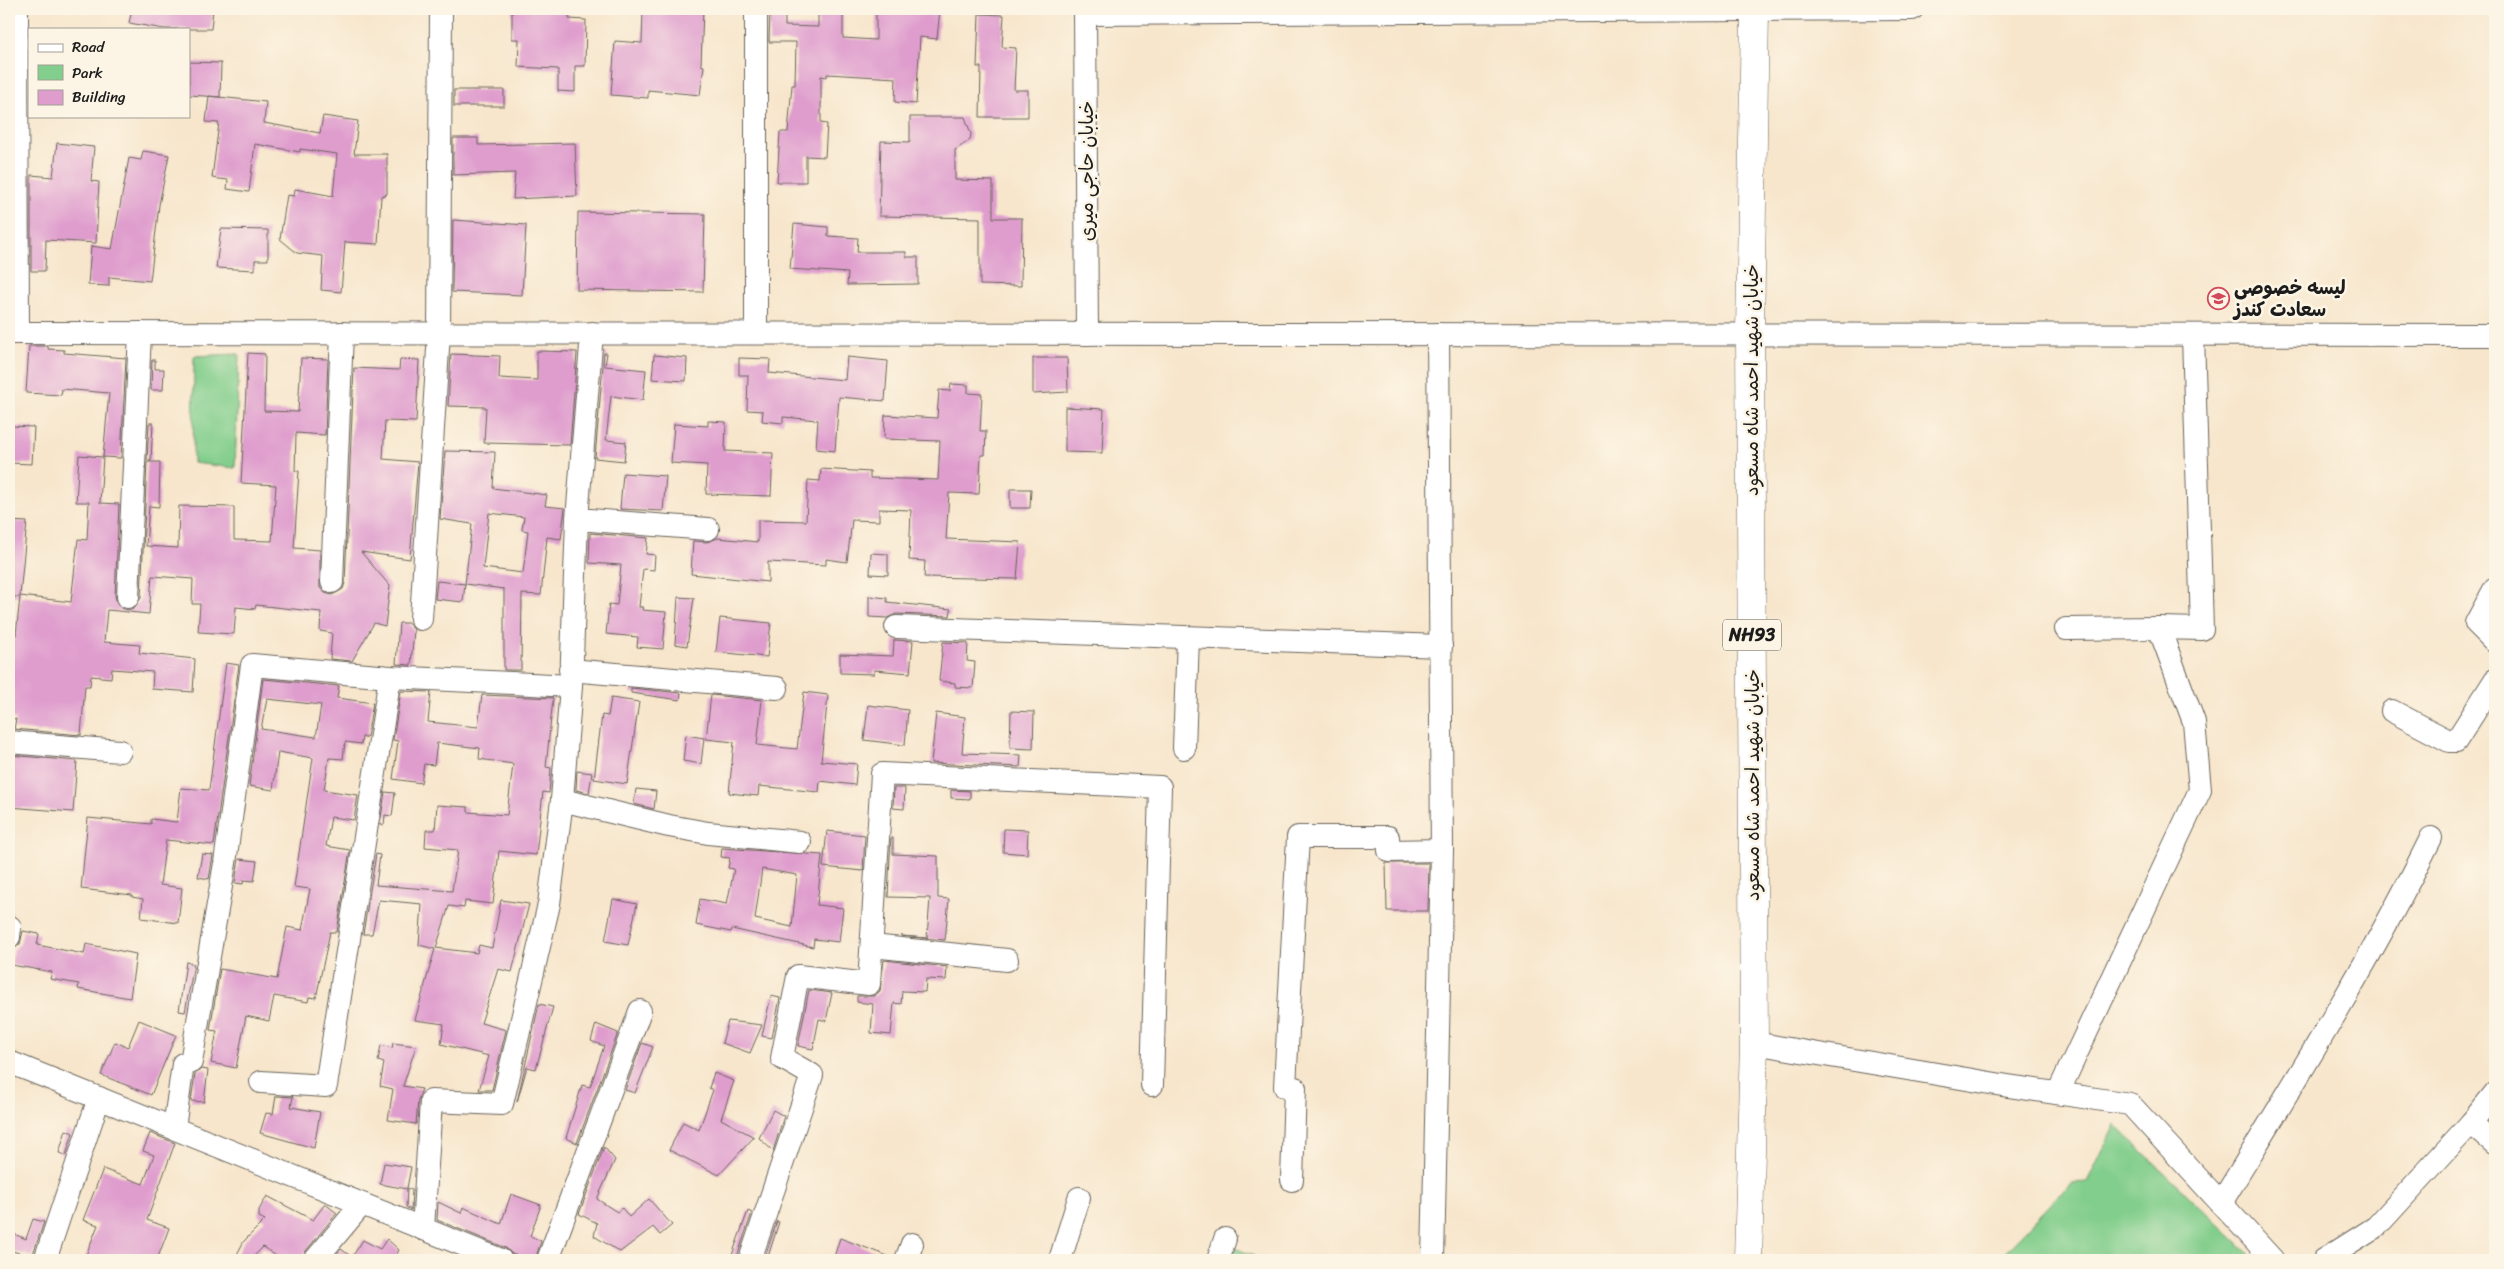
<svg xmlns="http://www.w3.org/2000/svg" width="2504" height="1269" font-family="Sriracha,'Playpen Sans Arabic',sans-serif">
<style>
.green{fill:#82ce8c;stroke:#4f7554}
.building{fill:#df9dce;fill-rule:evenodd}
.lines{fill:none;stroke-linecap:round;stroke-linejoin:round}
.minor-casing{stroke:#69635a;stroke-width:24}
.major-casing{stroke:#69635a;stroke-width:29}
.minor{stroke:#fff;stroke-width:22}
.major{stroke:#fff;stroke-width:28}
.labels{text-anchor:middle;dominant-baseline:central;stroke-width:5;stroke-linejoin:round;paint-order:stroke}
.shield{fill:#fcf5e5;stroke:#5f5d58;stroke-width:1}
.shield-label{font-size:18px;font-weight:bold;fill:#1c1c1c}
.street-label{font-size:19px;fill:#1c1c1c;stroke:#fcf5e5}
.poi-label{font-size:19px;font-weight:bold;fill:#1c1c1c;stroke:#fcf5e5;text-anchor:start}
</style>
<rect width="100%" height="100%" fill="#fcf5e5"/>
<filter id="ink" filterUnits="userSpaceOnUse"><feTurbulence type="fractalNoise" baseFrequency=".02" numOctaves="2"/><feDisplacementMap in="SourceGraphic" scale="10" xChannelSelector="R" yChannelSelector="G"/><feConvolveMatrix kernelMatrix="1 2 1 2 8 2 1 2 1" color-interpolation-filters="sRGB"/></filter>
<filter id="wash" filterUnits="userSpaceOnUse"><feTurbulence type="fractalNoise" baseFrequency=".0096" numOctaves="4" result="noise"/><feDisplacementMap in="SourceGraphic" scale="20" xChannelSelector="R" yChannelSelector="G"/><feGaussianBlur stdDeviation="1.12" result="paint"/><feColorMatrix in="noise" values="0 0 0 0 0 0 0 0 0 0 0 0 0 0 0 0 0 1.4 0 .05"/><feComposite in="paint" operator="in"/></filter>
<g filter="url(#wash)">
<rect width="100%" height="100%" fill="#f7e6cc"/>
<!-- green -->
<g class="green">
<path d="M 239,354 L 235,468 L 193,463 L 194,356 Z"/>
<path d="M 2115,1125 L 2247,1252 L 2250,1260 L 1997,1260 L 2071,1183 L 2087,1182 Z"/>
<path d="M 1235,1248 L 1263,1260 L 1230,1260 Z"/>
</g>
<g id="blocks">
<!-- building -->
<g class="building">
<path d="M 132,9 L 213,9 L 211,29 L 164,29 L 129,23 Z"/>
<path d="M 512,9 L 569,9 L 569,19 L 586,20 L 585,66 L 575,66 L 575,92 L 558,91 L 558,69 L 518,67 L 519,39 L 512,39 Z"/>
<path d="M 643,9 L 703,9 L 701,65 L 704,66 L 700,95 L 648,90 L 648,98 L 611,95 L 615,41 L 642,43 Z"/>
<path d="M 770,9 L 785,9 L 785,26 L 818,27 L 818,9 L 843,9 L 843,38 L 876,40 L 876,9 L 940,9 L 937,39 L 920,37 L 916,104 L 895,102 L 896,78 L 827,74 L 827,77 L 821,76 L 821,123 L 827,124 L 825,157 L 806,156 L 806,182 L 777,182 L 780,132 L 788,132 L 792,85 L 795,85 L 796,42 L 769,42 Z"/>
<path d="M 979,14 L 1004,15 L 1002,47 L 1016,48 L 1014,90 L 1028,90 L 1028,117 L 980,117 L 981,67 L 977,67 Z"/>
<path d="M 189,62 L 221,63 L 220,97 L 189,95 Z"/>
<rect x="454" y="90" width="50" height="16"/>
<path d="M 209,96 L 266,102 L 264,123 L 320,133 L 323,116 L 358,121 L 354,154 L 387,154 L 387,194 L 381,196 L 378,244 L 345,242 L 341,292 L 321,290 L 323,256 L 297,253 L 280,239 L 287,195 L 294,196 L 295,189 L 333,196 L 337,154 L 300,149 L 300,152 L 255,144 L 249,192 L 227,189 L 228,180 L 212,178 L 219,123 L 206,122 Z"/>
<path d="M 910,117 L 965,117 L 971,134 L 970,140 L 955,150 L 955,180 L 993,181 L 993,218 L 1022,218 L 1021,286 L 980,285 L 980,218 L 879,216 L 881,141 L 910,142 Z"/>
<path d="M 453,138 L 478,138 L 478,145 L 575,143 L 577,196 L 513,199 L 515,173 L 453,175 Z"/>
<path d="M 57,143 L 94,147 L 91,181 L 99,182 L 96,243 L 46,240 L 45,271 L 31,271 L 31,175 L 53,177 Z"/>
<path d="M 143,151 L 169,155 L 159,205 L 150,281 L 109,277 L 109,286 L 88,285 L 91,246 L 112,249 L 129,158 L 141,160 Z"/>
<path d="M 578,212 L 705,214 L 703,292 L 577,290 Z"/>
<path d="M 453,220 L 526,225 L 522,295 L 452,292 Z"/>
<path d="M 794,224 L 828,227 L 828,236 L 858,238 L 857,252 L 906,252 L 906,257 L 918,257 L 918,284 L 847,285 L 848,273 L 790,269 Z"/>
<path d="M 221,229 L 268,230 L 268,260 L 255,260 L 255,270 L 216,268 Z"/>
<path d="M 29,346 L 48,346 L 48,349 L 64,350 L 64,353 L 126,358 L 121,458 L 103,457 L 109,393 L 62,389 L 61,395 L 26,393 Z"/>
<path d="M 537,351 L 577,352 L 570,445 L 484,443 L 486,407 L 448,406 L 451,354 L 500,356 L 499,378 L 537,380 Z"/>
<path d="M 248,353 L 265,354 L 264,411 L 298,412 L 301,358 L 328,359 L 325,435 L 296,433 L 295,471 L 299,471 L 294,548 L 320,550 L 320,588 L 325,593 L 332,595 L 343,589 L 345,583 L 354,368 L 399,370 L 400,359 L 419,360 L 416,422 L 385,421 L 383,459 L 418,462 L 410,559 L 361,552 L 390,586 L 385,626 L 374,623 L 352,661 L 330,659 L 332,633 L 320,631 L 321,612 L 256,605 L 255,609 L 236,607 L 234,634 L 198,632 L 200,604 L 192,604 L 193,579 L 152,576 L 149,614 L 107,610 L 104,642 L 140,645 L 139,653 L 195,659 L 193,692 L 152,689 L 153,672 L 112,669 L 111,678 L 91,676 L 90,686 L 85,686 L 81,735 L 14,729 L 16,719 L 9,718 L 9,645 L 11,635 L 16,635 L 20,597 L 9,597 L 9,521 L 27,522 L 20,596 L 71,602 L 78,539 L 87,540 L 89,502 L 76,502 L 79,455 L 103,457 L 100,503 L 119,504 L 115,596 L 117,603 L 121,608 L 128,610 L 134,608 L 141,598 L 147,462 L 160,462 L 159,507 L 149,506 L 146,546 L 178,548 L 179,506 L 234,507 L 234,540 L 272,541 L 276,485 L 241,483 Z"/>
<path d="M 604,353 L 607,353 L 605,366 L 646,370 L 643,400 L 611,396 L 606,440 L 626,442 L 624,461 L 595,458 Z"/>
<path d="M 654,355 L 687,358 L 686,381 L 652,379 Z"/>
<path d="M 847,357 L 888,361 L 885,401 L 839,397 L 835,451 L 816,449 L 818,420 L 783,417 L 783,423 L 762,421 L 763,411 L 747,410 L 748,375 L 739,375 L 739,358 L 770,359 L 769,373 L 845,380 Z"/>
<path d="M 1033,358 L 1067,358 L 1068,392 L 1033,394 Z"/>
<path d="M 152,360 L 155,360 L 155,369 L 164,369 L 163,390 L 151,390 Z"/>
<path d="M 951,384 L 968,385 L 968,393 L 982,394 L 980,431 L 986,431 L 985,455 L 981,455 L 979,494 L 949,493 L 946,539 L 1020,542 L 1017,579 L 924,577 L 925,561 L 909,560 L 911,510 L 879,509 L 879,521 L 852,520 L 847,562 L 826,559 L 826,565 L 768,562 L 768,582 L 691,574 L 693,541 L 707,542 L 718,538 L 758,542 L 758,520 L 806,521 L 808,480 L 820,481 L 821,469 L 870,472 L 870,478 L 938,480 L 940,441 L 884,439 L 885,415 L 937,418 L 939,390 L 950,391 Z"/>
<path d="M 1065,407 L 1104,409 L 1102,453 L 1065,452 Z"/>
<path d="M 708,421 L 726,422 L 725,451 L 773,453 L 771,496 L 706,494 L 707,465 L 671,463 L 674,424 L 708,426 Z"/>
<path d="M 149,423 L 153,423 L 151,461 L 147,460 Z"/>
<path d="M 9,426 L 34,427 L 32,464 L 9,463 Z"/>
<path d="M 445,451 L 495,452 L 493,488 L 547,495 L 545,506 L 565,508 L 561,539 L 547,537 L 541,595 L 522,594 L 521,670 L 504,670 L 504,589 L 465,584 L 472,524 L 440,519 ZM 489,513 L 524,517 L 522,530 L 528,531 L 523,573 L 483,568 Z"/>
<path d="M 623,473 L 666,476 L 663,511 L 620,509 Z"/>
<path d="M 1010,489 L 1031,489 L 1030,508 L 1010,508 Z"/>
<path d="M 590,533 L 648,538 L 646,554 L 655,555 L 654,570 L 643,569 L 639,607 L 643,607 L 642,610 L 666,612 L 663,649 L 637,647 L 638,637 L 606,634 L 609,604 L 617,605 L 621,565 L 589,563 Z"/>
<path d="M 871,553 L 888,554 L 888,575 L 870,574 Z"/>
<path d="M 437,581 L 465,584 L 463,602 L 435,599 Z"/>
<path d="M 869,596 L 887,598 L 887,602 L 951,609 L 950,616 L 896,614 L 887,618 L 869,617 Z"/>
<path d="M 678,597 L 694,598 L 687,646 L 675,644 Z"/>
<path d="M 720,618 L 771,623 L 767,657 L 716,652 Z"/>
<path d="M 399,623 L 409,623 L 414,630 L 411,665 L 396,664 Z"/>
<path d="M 894,640 L 913,641 L 910,673 L 874,670 L 874,674 L 840,673 L 840,654 L 893,656 Z"/>
<path d="M 943,642 L 968,643 L 967,661 L 975,662 L 973,688 L 955,687 L 955,683 L 939,681 Z"/>
<path d="M 226,663 L 239,665 L 214,845 L 166,840 L 160,885 L 182,888 L 178,923 L 141,918 L 143,899 L 132,897 L 132,895 L 81,889 L 88,818 L 151,824 L 151,819 L 177,822 L 181,788 L 209,790 Z"/>
<path d="M 263,679 L 339,686 L 337,698 L 373,703 L 367,737 L 362,737 L 361,744 L 345,742 L 343,759 L 329,758 L 324,790 L 358,795 L 354,820 L 331,817 L 326,846 L 350,850 L 337,932 L 330,932 L 316,998 L 309,997 L 308,1002 L 274,996 L 269,1021 L 246,1016 L 236,1068 L 211,1063 L 217,1031 L 210,1030 L 220,969 L 277,979 L 287,927 L 302,930 L 310,889 L 294,887 L 313,758 L 278,752 L 273,790 L 249,786 ZM 267,699 L 321,705 L 316,737 L 261,729 Z"/>
<path d="M 631,688 L 681,693 L 680,700 L 631,693 Z"/>
<path d="M 401,691 L 431,692 L 428,722 L 478,727 L 482,695 L 553,698 L 546,767 L 551,768 L 549,793 L 543,792 L 536,855 L 499,851 L 493,904 L 465,901 L 464,908 L 449,906 L 436,948 L 477,953 L 479,945 L 492,948 L 501,900 L 529,904 L 512,972 L 498,969 L 481,1023 L 506,1030 L 492,1090 L 479,1090 L 489,1056 L 441,1044 L 444,1024 L 415,1020 L 435,949 L 419,945 L 422,904 L 379,900 L 372,934 L 363,934 L 376,854 L 380,855 L 376,885 L 452,891 L 458,850 L 425,847 L 426,830 L 435,830 L 437,805 L 468,807 L 468,812 L 507,815 L 513,764 L 479,759 L 480,748 L 437,743 L 434,765 L 424,764 L 421,783 L 393,779 L 398,741 L 393,740 Z"/>
<path d="M 804,692 L 828,695 L 821,761 L 857,764 L 855,785 L 820,781 L 819,792 L 759,786 L 758,796 L 729,793 L 734,742 L 706,739 L 711,695 L 762,700 L 757,745 L 797,749 Z"/>
<path d="M 611,698 L 639,702 L 627,784 L 594,779 L 602,715 L 608,716 Z"/>
<path d="M 868,705 L 908,710 L 905,745 L 864,740 Z"/>
<path d="M 1011,711 L 1034,712 L 1033,749 L 1010,748 Z"/>
<path d="M 936,713 L 965,717 L 962,753 L 1021,755 L 1020,767 L 931,763 Z"/>
<path d="M 686,735 L 704,738 L 701,764 L 683,761 Z"/>
<path d="M 9,755 L 77,761 L 73,812 L 9,807 Z"/>
<path d="M 577,771 L 592,773 L 589,793 L 576,790 Z"/>
<path d="M 894,788 L 905,788 L 904,809 L 893,808 Z"/>
<path d="M 636,789 L 656,791 L 654,809 L 634,804 Z"/>
<path d="M 951,790 L 970,791 L 970,799 L 951,798 Z"/>
<path d="M 385,792 L 395,793 L 392,816 L 385,815 L 384,825 L 380,824 Z"/>
<path d="M 1004,829 L 1028,830 L 1027,854 L 1003,852 Z"/>
<path d="M 827,831 L 865,835 L 863,871 L 823,867 Z"/>
<path d="M 891,838 L 893,838 L 893,854 L 938,856 L 938,898 L 949,899 L 945,940 L 901,936 L 927,938 L 930,898 L 888,897 Z"/>
<path d="M 722,848 L 822,855 L 817,905 L 843,908 L 839,942 L 814,939 L 813,947 L 732,929 L 731,932 L 696,925 L 700,899 L 727,904 L 734,869 L 728,868 L 730,858 L 721,857 ZM 762,869 L 797,875 L 792,927 L 755,919 Z"/>
<path d="M 202,854 L 213,855 L 209,879 L 198,877 Z"/>
<path d="M 239,859 L 257,861 L 254,881 L 244,880 L 243,884 L 235,883 Z"/>
<path d="M 1386,863 L 1429,863 L 1428,911 L 1387,911 Z"/>
<path d="M 613,899 L 637,904 L 628,945 L 605,941 Z"/>
<path d="M 23,931 L 39,934 L 37,945 L 84,954 L 86,944 L 136,954 L 130,998 L 78,989 L 79,984 L 50,979 L 52,972 L 11,965 L 14,949 L 20,944 Z"/>
<path d="M 884,960 L 947,967 L 946,980 L 926,979 L 925,992 L 902,991 L 901,1004 L 894,1003 L 891,1035 L 871,1033 L 873,1004 L 857,1002 L 857,996 L 874,996 L 880,991 Z"/>
<path d="M 186,962 L 194,964 L 185,1012 L 179,1011 Z"/>
<path d="M 809,990 L 832,993 L 826,1021 L 819,1019 L 813,1049 L 798,1046 Z"/>
<path d="M 771,996 L 780,998 L 772,1038 L 762,1036 Z"/>
<path d="M 539,1004 L 553,1007 L 536,1069 L 527,1067 L 517,1102 Z"/>
<path d="M 139,1020 L 176,1035 L 151,1095 L 101,1075 L 115,1042 L 128,1047 Z"/>
<path d="M 728,1021 L 762,1025 L 750,1053 L 722,1043 Z"/>
<path d="M 596,1024 L 618,1033 L 577,1143 L 566,1138 L 582,1085 L 590,1087 L 604,1046 L 591,1041 Z"/>
<path d="M 393,1043 L 416,1046 L 403,1086 L 422,1089 L 418,1100 L 416,1124 L 388,1120 L 393,1089 L 380,1086 L 384,1063 L 378,1061 L 381,1045 L 392,1048 Z"/>
<path d="M 642,1043 L 653,1047 L 635,1093 L 625,1090 Z"/>
<path d="M 201,1069 L 208,1070 L 204,1102 L 191,1101 L 195,1074 Z"/>
<path d="M 714,1073 L 734,1081 L 721,1119 L 754,1137 L 719,1175 L 669,1150 L 683,1122 L 699,1130 L 713,1090 L 709,1088 Z"/>
<path d="M 276,1096 L 293,1097 L 291,1107 L 320,1112 L 314,1148 L 260,1133 L 266,1113 L 273,1114 Z"/>
<path d="M 773,1110 L 784,1116 L 773,1151 L 759,1138 Z"/>
<path d="M 66,1130 L 73,1133 L 66,1155 L 59,1153 Z"/>
<path d="M 150,1133 L 175,1143 L 147,1220 L 169,1228 L 157,1260 L 84,1260 L 98,1225 L 83,1220 L 103,1169 L 143,1184 L 154,1155 L 143,1151 Z"/>
<path d="M 604,1147 L 615,1160 L 597,1199 L 617,1212 L 622,1208 L 629,1217 L 649,1199 L 672,1225 L 660,1235 L 653,1227 L 620,1252 L 594,1236 L 597,1223 L 579,1214 Z"/>
<path d="M 384,1163 L 411,1167 L 407,1188 L 412,1190 L 411,1210 L 406,1207 L 407,1189 L 380,1184 Z"/>
<path d="M 511,1194 L 541,1205 L 530,1236 L 541,1241 L 535,1260 L 529,1260 L 512,1254 L 506,1248 L 437,1220 L 438,1202 L 461,1213 L 463,1207 L 501,1224 Z"/>
<path d="M 267,1196 L 313,1220 L 325,1204 L 337,1213 L 305,1252 L 302,1260 L 282,1260 L 263,1247 L 250,1260 L 234,1260 L 244,1241 L 265,1220 L 259,1217 L 259,1210 Z"/>
<path d="M 748,1211 L 752,1213 L 737,1257 L 732,1255 Z"/>
<path d="M 33,1219 L 44,1222 L 32,1257 L 9,1250 L 9,1232 L 26,1239 Z"/>
<path d="M 777,1221 L 779,1222 L 767,1260 L 764,1260 Z"/>
<path d="M 840,1238 L 893,1258 L 893,1260 L 833,1260 Z"/>
<path d="M 387,1239 L 399,1250 L 395,1258 L 400,1260 L 332,1260 L 341,1249 L 352,1257 L 363,1240 L 380,1249 Z"/>
</g>
</g>
</g>
<g filter="url(#ink)">
<use href="#blocks" fill-opacity="0" stroke="#69635a" stroke-width="1"/>
<g class="lines">
<defs>
<g id="minor">
<path d="M 17,9 L 18,333"/>
<path d="M 756,9 L 756,333"/>
<path d="M 1085,9 L 1087,334"/>
<path d="M 1085,14 L 1912,9"/>
<path d="M 9,333 L 2495,335"/>
<path d="M 577,519 L 708,529"/>
<path d="M 332,582 L 342,333"/>
<path d="M 2495,588 L 2476,623 L 2495,642"/>
<path d="M 128,597 L 140,333"/>
<path d="M 421,619 L 439,333 L 441,9"/>
<path d="M 896,627 L 1441,646"/>
<path d="M 2066,629 L 2159,628"/>
<path d="M 570,670 L 777,688"/>
<path d="M 2392,711 L 2449,741 L 2456,741 L 2495,680"/>
<path d="M 9,742 L 120,751"/>
<path d="M 1184,748 L 1188,638"/>
<path d="M 562,800 L 669,826 L 708,833 L 800,842"/>
<path d="M 9,937 L 10,927"/>
<path d="M 872,946 L 1007,960"/>
<path d="M 1754,1043 L 2008,1086 L 2130,1104 L 2273,1260"/>
<path d="M 9,1062 L 501,1260"/>
<path d="M 261,1082 L 326,1086 L 390,677"/>
<path d="M 2058,1093 L 2200,790 L 2194,722 L 2159,628 L 2202,629 L 2193,335"/>
<path d="M 2471,1123 L 2495,1144"/>
<path d="M 174,1128 L 183,1064 L 191,1062 L 225,863 L 252,665 L 390,677 L 571,686"/>
<path d="M 1292,1180 L 1295,1088 L 1285,1087 L 1298,837 L 1388,837 L 1389,851 L 1442,850"/>
<path d="M 2221,1203 C 2294,1083 2369,964 2431,838"/>
<path d="M 423,1229 L 431,1101 L 502,1104 L 549,904 L 562,800 L 571,686 L 577,519 L 592,333"/>
<path d="M 45,1260 L 99,1098"/>
<path d="M 315,1260 L 362,1204"/>
<path d="M 548,1260 L 640,1011"/>
<path d="M 750,1260 L 812,1075 L 782,1058 L 798,976 L 869,984 L 882,774 L 1160,787 L 1152,1085"/>
<path d="M 906,1260 L 912,1244"/>
<path d="M 1060,1260 L 1079,1198"/>
<path d="M 1218,1260 L 1225,1239"/>
<path d="M 1433,1260 L 1442,850 L 1438,334"/>
<path d="M 2324,1260 L 2376,1227 L 2471,1123 L 2495,1093"/>
</g>
<path id="major" d="M 1748,1260 L 1754,1043 L 1750,335 L 1755,9"/>
</defs>
<!-- minor casing -->
<use href="#minor" class="minor-casing"/>
<!-- major casing -->
<use href="#major" class="major-casing"/>
<!-- minor -->
<use href="#minor" class="minor"/>
<!-- major -->
<use href="#major" class="major"/>
</g>
</g>
<!-- icons -->
<defs>
<symbol id="school-ring" viewBox="-11 -11 22 22"><circle r="9.5" fill="#fcf5e5" stroke="#d1495b" stroke-width="1.5"/><path d="M0-5L7-2L0 1L-7-2ZM-4 1L0 2.5L4 1V4Q0 6-4 4Z" fill="#d1495b"/></symbol>
</defs>
<g fill-rule="evenodd">
<use href="#school-ring" x="2206" y="286" width="25" height="25"/>
</g>
<g class="labels">
<!-- shield labels -->
<rect class="shield" x="1723" y="619.5" width="58" height="31" rx="4"/>
<g class="shield-label">
<text x="1752" y="635">NH93</text>
</g>
<!-- street labels -->
<g class="street-label">
<text transform="translate(1086 171) rotate(-90)">خیابان حاجی میری</text>
<text transform="translate(1751 380) rotate(-90)">خیابان شهید احمد شاه مسعود</text>
<text transform="translate(1752 785) rotate(-90)">خیابان شهید احمد شاه مسعود</text>
</g>
<!-- poi labels -->
<g class="poi-label">
<text x="2234" y="287">لیسه خصوصی<tspan x="2234" dy="22">سعادت کندز</tspan></text>
</g>
</g>
<!-- margin -->
<rect width="2504" height="1269" fill="none" stroke="#fcf5e5" stroke-width="30"/>
<!-- legend -->
<rect x="28" y="28" width="162" height="90" fill="#fcf5e5" stroke="#a29e95"/>
<rect x="38" y="44" width="25" height="8" fill="#ffffff" stroke="#a29e95"/>
<text x="72" y="52" font-size="15" fill="#1c1c1c">Road</text>
<rect x="38" y="65" width="25" height="15" fill="#82ce8c" stroke="#a29e95"/>
<text x="72" y="78" font-size="15" fill="#1c1c1c">Park</text>
<rect x="38" y="90" width="25" height="15" fill="#df9dce" stroke="#a29e95"/>
<text x="72" y="102" font-size="15" fill="#1c1c1c">Building</text>
</svg>
